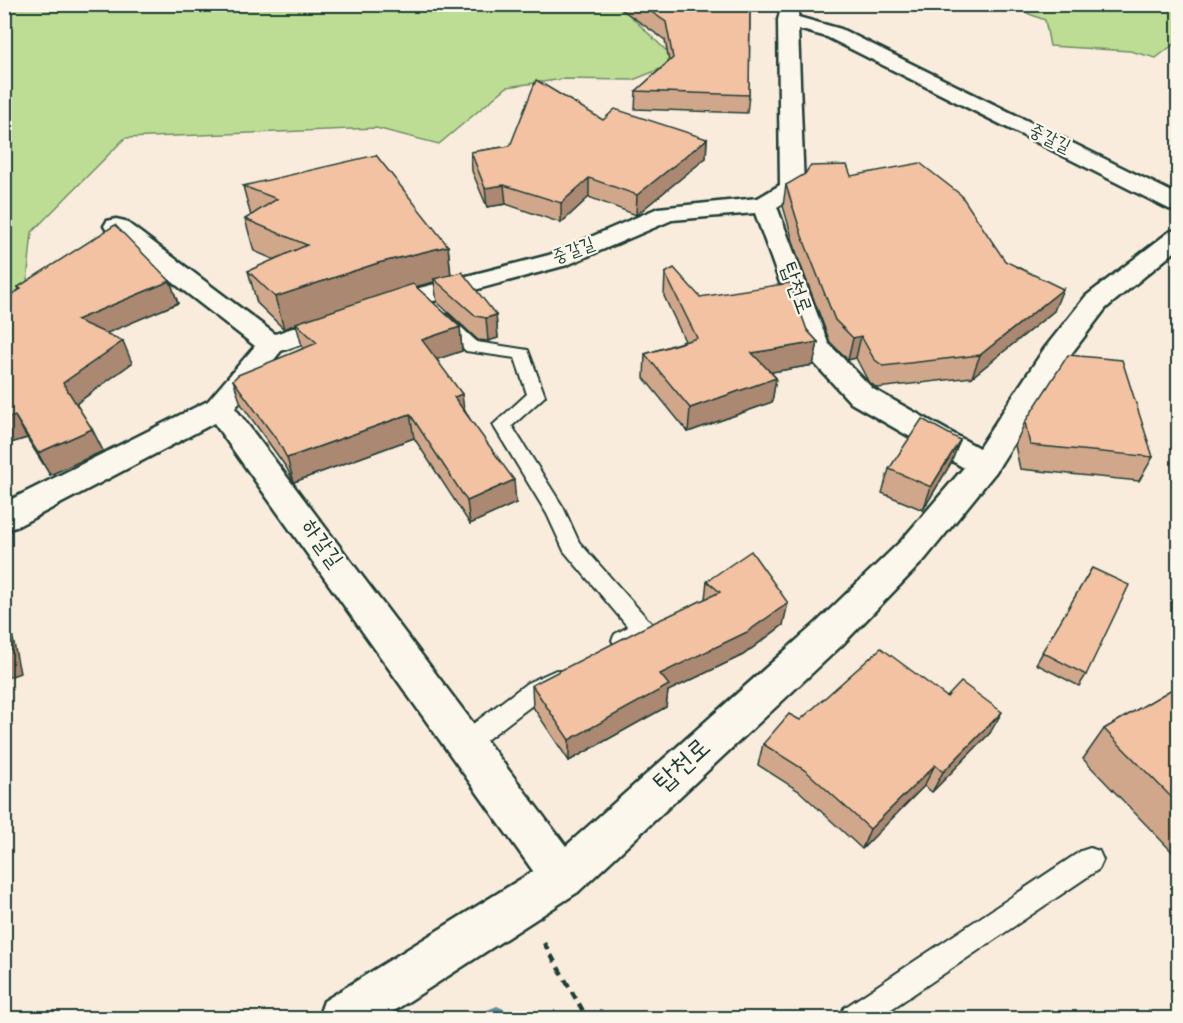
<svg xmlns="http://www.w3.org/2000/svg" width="1183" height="1023" font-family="'Gochi Hand','Poor Story',sans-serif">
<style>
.green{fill:#bddd95;stroke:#6e8d64;stroke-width:1.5}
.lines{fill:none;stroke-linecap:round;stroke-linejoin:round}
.stream{fill:#5d909f;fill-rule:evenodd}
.service-casing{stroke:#1f3d34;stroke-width:4}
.minor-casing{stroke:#1f3d34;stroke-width:5}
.secondary-casing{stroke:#1f3d34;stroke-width:5}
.path{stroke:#1f3d34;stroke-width:4.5;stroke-dasharray:8 6;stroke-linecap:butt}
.service{fill:#fbf7ec;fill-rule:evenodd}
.minor{fill:#fbf7ec;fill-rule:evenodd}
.secondary{fill:#fbf7ec;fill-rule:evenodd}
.wall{fill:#d1a78c;stroke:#1f3d34;stroke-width:1.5}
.shaded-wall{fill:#aa8872;stroke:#1f3d34;stroke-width:1.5}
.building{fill:#f3c2a3;stroke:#1f3d34;stroke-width:1.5}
.labels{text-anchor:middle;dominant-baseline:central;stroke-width:4.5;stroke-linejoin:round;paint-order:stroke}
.far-street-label{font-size:18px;fill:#1f3d34;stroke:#fbf7ec}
.street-label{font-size:22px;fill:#1f3d34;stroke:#fbf7ec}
.near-street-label{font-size:27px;fill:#1f3d34;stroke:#fbf7ec}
</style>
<rect width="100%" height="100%" fill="#f9ecdd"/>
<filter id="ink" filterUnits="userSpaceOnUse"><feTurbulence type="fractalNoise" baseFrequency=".0167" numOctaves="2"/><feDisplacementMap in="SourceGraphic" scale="12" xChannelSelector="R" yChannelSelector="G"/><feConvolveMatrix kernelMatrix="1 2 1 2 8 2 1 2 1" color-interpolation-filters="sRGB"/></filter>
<g filter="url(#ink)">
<!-- green -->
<g class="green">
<path d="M 5,5 L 619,5 L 678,62 L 633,80 L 563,79 L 507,87 L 439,144 L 376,128 L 125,138 L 32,232 L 26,292 L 5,301 Z"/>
<path d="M 1006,5 L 1178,5 L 1178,41 L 1156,58 L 1130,51 L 1050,46 L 1045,20 Z"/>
</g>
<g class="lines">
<!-- stream -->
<path class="stream" d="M 497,1006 L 504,1009 L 506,1018 L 483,1018 L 485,1011 Z"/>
<defs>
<g id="service">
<path d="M 442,314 L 448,315 L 477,342 L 528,350 L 545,396 L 512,426 L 563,507 L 579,542 L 651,623 L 654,629 L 651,635 L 623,649 L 615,646 L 612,640 L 615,634 L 628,627 L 564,551 L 547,514 L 493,425 L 527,394 L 515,358 L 466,351 L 434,319 Z"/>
<path d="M 556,670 L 564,672 L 567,679 L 564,686 L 543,697 L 473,750 L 465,753 L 457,750 L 453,743 L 457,736 L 527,683 Z"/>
<path d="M 1090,848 L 1099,851 L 1103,860 L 1099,869 L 878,1018 L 840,1018 L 844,1008 L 1081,851 Z"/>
</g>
<path id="minor" d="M 782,4 L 800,4 L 798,17 L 841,29 L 1178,195 L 1178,211 L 1169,209 L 827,37 L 798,29 L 804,188 L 800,193 L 777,207 L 828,343 L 873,389 L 995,457 L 1000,465 L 995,473 L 984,476 L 973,473 L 851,403 L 805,353 L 755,213 L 672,220 L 567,265 L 404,309 L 281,351 L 235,408 L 578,862 L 585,877 L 578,892 L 563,898 L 548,892 L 214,423 L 16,527 L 4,530 L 4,503 L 208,401 L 255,346 L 107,231 L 104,226 L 107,221 L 116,219 L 125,221 L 275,334 L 384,297 L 549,255 L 658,208 L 758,198 L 780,185 L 778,20 Z"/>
<path id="secondary" d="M 1178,229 L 1178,249 L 1106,308 L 1065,362 L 995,473 L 925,559 L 842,645 L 578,892 L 383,1018 L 318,1018 L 324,1001 L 548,862 L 816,623 L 901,541 L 973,457 L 1044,349 L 1086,296 L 1169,232 Z"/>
</defs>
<!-- service casing -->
<use href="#service" class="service-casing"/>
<!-- minor casing -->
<use href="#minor" class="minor-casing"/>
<!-- secondary casing -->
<use href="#secondary" class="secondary-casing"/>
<!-- path -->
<path class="path" d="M 544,943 L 587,1018"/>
<!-- service -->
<use href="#service" class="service"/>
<!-- minor -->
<use href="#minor" class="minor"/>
<!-- secondary -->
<use href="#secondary" class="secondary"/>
</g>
<!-- wall -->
<g class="wall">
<path d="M 614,4 L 750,4 L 749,95 L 747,113 L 635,109 L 636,91 L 669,61 L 665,40 Z"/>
<path d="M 603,120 L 707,139 L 706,158 L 636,215 L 589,197 L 561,223 L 506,204 L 487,207 L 472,171 L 471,152 L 510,146 Z"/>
<path d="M 851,176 L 1005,261 L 1054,311 L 972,377 L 877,388 L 868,381 L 856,358 L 848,360 L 830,342 L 798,258 L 783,206 L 786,185 Z"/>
<path d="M 243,186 L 448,246 L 451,275 L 496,315 L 498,338 L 488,341 L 478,340 L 437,302 L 434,282 L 416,287 L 460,327 L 462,351 L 437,359 L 516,503 L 470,524 L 414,438 L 294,482 L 286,467 L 241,404 L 233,380 L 304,348 L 302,346 L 296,324 L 284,329 L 257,303 L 248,271 L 275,260 L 254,251 L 245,219 L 251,216 Z"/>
<path d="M 665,273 L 700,297 L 807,330 L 818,342 L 813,365 L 771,372 L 776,378 L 772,402 L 688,432 L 644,378 L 645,354 L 685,341 L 664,296 Z"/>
<path d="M 170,281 L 178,303 L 106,333 L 132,363 L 76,404 L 92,429 L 103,451 L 50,475 L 27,438 L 4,445 L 4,299 L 19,290 L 18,287 Z"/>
<path d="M 1025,422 L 1153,457 L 1139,481 L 1020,469 L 1015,445 Z"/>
<path d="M 960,440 L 951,463 L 923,510 L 882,493 L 889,469 Z"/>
<path d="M 1092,568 L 1086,675 L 1079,686 L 1036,664 Z"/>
<path d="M 707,581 L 783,625 L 743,655 L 668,691 L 666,707 L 569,761 L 533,707 L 532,685 L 705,599 Z"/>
<path d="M 1179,685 L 1179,859 L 1083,759 L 1104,729 Z"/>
<path d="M 800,720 L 990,733 L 932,792 L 924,786 L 862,849 L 799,791 L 758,765 L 763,744 Z"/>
</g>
<!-- shaded-wall -->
<g class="shaded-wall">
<path d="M 707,139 L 706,158 L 636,215 L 637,195 Z"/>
<path d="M 589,178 L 589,197 L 561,223 L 561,203 Z"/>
<path d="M 504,185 L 506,204 L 487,207 L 485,188 Z"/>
<path d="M 448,246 L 451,278 L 434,279 L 434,282 L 383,295 L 296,323 L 296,324 L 284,329 L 275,297 L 378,263 Z"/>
<path d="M 170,281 L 178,303 L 86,342 L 76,320 Z"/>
<path d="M 1063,289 L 1054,311 L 972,377 L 980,355 Z"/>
<path d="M 496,315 L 498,338 L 488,341 L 486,318 Z"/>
<path d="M 460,327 L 462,351 L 426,363 L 422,340 Z"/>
<path d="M 861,336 L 856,358 L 848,360 L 853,338 Z"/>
<path d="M 123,341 L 132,363 L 74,405 L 63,383 Z"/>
<path d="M 818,342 L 813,365 L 749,376 L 752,353 Z"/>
<path d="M 776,378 L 772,402 L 688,432 L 690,408 Z"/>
<path d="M 462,394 L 465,417 L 454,397 Z"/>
<path d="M 410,414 L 414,438 L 294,482 L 287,458 Z"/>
<path d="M 15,416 L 27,438 L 4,445 L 4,419 Z"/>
<path d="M 92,429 L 103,451 L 50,475 L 38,453 Z"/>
<path d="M 960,440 L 951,463 L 923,510 L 931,487 Z"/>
<path d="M 514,480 L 516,503 L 470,524 L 467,501 Z"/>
<path d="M 788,603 L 783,625 L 743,655 L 668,691 L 666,707 L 569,761 L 569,740 L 660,674 Z"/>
<path d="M 4,612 L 9,619 L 20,673 L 4,679 Z"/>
<path d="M 1002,712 L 990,733 L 932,792 L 943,772 Z"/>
<path d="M 935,765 L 924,786 L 862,849 L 870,829 Z"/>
</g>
<!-- building -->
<g class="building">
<path d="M 640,4 L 750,4 L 749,95 L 636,91 L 673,58 L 666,22 Z"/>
<path d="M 536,80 L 603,120 L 615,109 L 707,139 L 637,195 L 589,178 L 561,203 L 504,185 L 485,188 L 471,152 L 510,146 Z"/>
<path d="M 376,155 L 448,246 L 378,263 L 275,297 L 248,271 L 307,245 L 245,219 L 277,199 L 243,186 Z"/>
<path d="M 920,163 L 961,195 L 1005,261 L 1063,289 L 980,355 L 883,366 L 874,359 L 861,336 L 853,338 L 835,320 L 802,236 L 786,185 L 805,174 L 810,166 L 847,165 L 851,176 Z"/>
<path d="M 115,225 L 170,281 L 76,320 L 123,341 L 63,383 L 92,429 L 38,453 L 15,416 L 4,419 L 4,299 L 21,289 L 18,287 Z"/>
<path d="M 674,268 L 700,297 L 790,283 L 807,330 L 818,342 L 752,353 L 776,378 L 690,408 L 645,354 L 697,338 L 665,273 Z"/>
<path d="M 462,272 L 496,315 L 486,318 L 476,316 L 434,279 Z"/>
<path d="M 413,284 L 460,327 L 422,340 L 462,394 L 454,397 L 514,480 L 467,501 L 410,414 L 287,458 L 279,443 L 233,380 L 238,375 L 317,343 L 296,323 Z"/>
<path d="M 1068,355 L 1122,360 L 1153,457 L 1030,445 L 1025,422 Z"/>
<path d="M 922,419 L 960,440 L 931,487 L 889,469 Z"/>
<path d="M 751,551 L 788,603 L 747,632 L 660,674 L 669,685 L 569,740 L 532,685 L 653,623 L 720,592 L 707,581 Z"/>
<path d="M 1092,568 L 1129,585 L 1086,675 L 1042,652 Z"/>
<path d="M 881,648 L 947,697 L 961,682 L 1002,712 L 943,772 L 935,765 L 870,829 L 806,771 L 763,744 L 789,714 L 800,720 Z"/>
<path d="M 1179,685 L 1179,805 L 1104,729 Z"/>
</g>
</g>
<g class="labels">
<!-- far-street labels -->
<g class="far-street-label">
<text transform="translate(1049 140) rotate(26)">중갈길</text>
<text transform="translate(574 252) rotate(-21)">중갈길</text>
</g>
<!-- street labels -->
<g class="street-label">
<text transform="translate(794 289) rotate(70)">탑천로</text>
<text transform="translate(320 545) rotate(54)">하갈길</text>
</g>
<!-- near-street labels -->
<g class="near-street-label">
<text transform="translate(684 767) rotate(-42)">탑천로</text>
</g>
</g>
<!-- margin -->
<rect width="1183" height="1023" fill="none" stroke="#fbf7ec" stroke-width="24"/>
<rect x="12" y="12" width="1159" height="999" fill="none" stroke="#1f3d34" stroke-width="2" filter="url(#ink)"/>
</svg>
